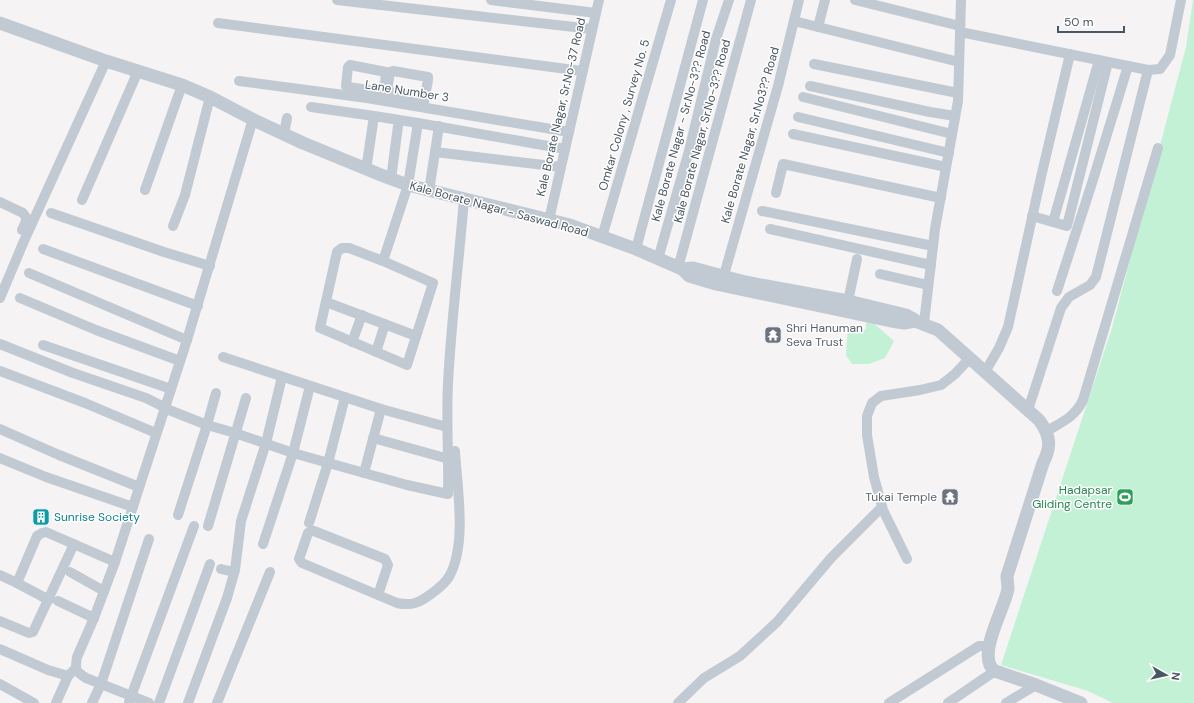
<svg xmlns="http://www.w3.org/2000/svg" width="1194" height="703" font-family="'DM Sans',sans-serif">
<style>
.green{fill:#c3f1d5}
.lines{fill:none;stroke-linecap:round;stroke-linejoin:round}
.minor{stroke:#c1cad2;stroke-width:10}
.tertiary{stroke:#c1cad2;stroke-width:13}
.labels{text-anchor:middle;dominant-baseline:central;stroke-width:3;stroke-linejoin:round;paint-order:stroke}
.street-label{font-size:12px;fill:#4a5661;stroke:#fff}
.worship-label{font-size:12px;fill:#5b616d;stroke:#fff;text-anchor:start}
.leisure-label{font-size:12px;fill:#27864d;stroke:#fff;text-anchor:end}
.culture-label{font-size:12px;fill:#0d838f;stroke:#fff;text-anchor:start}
</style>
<rect width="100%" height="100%" fill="#f5f3f3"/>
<!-- green -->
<g class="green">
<path d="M 1193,0 L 1194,0 L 1194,703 L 1113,703 L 1088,691 L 1001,665 L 1112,328 L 1186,47 Z"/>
<path d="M 866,320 L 872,322 L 894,341 L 885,358 L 869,364 L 852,364 L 846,355 L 848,326 L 866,330 Z"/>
</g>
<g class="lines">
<!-- minor -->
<g class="minor">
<path d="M 337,0 L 592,29"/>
<path d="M 491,0 L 596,13"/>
<path d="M 855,0 L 960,26"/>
<path d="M 794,21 L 959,62"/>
<path d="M 218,23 L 582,71"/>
<path d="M 818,27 L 825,0"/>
<path d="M 960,32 L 1148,70 L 1160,69 L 1170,55 L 1181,0"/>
<path d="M 814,64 L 958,93"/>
<path d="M 239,81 L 367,98 L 569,132"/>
<path d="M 810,86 L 930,112 L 955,116"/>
<path d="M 382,92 L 348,87 L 346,86 L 348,67 L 350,65 L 386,72 L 385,83"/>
<path d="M 803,97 L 952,134"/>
<path d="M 311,107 L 374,116"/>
<path d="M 423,107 L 428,80 L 428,77 L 393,71 L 390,72 L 387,91 L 389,92 L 425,98"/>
<path d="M 798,117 L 949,153"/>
<path d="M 418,123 L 565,149"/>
<path d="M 284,134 L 287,118"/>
<path d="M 793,134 L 946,167"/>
<path d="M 435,152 L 561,167"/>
<path d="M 366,170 L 374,116 L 418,123 L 408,185 L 383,261 L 349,248 L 342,248 L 337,252 L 320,328 L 407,365 L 433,283 L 383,261"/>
<path d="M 391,179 L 398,126"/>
<path d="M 145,190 L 182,85"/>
<path d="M 429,191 L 439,126"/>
<path d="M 776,193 L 783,164 L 941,198"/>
<path d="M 82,200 L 138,71"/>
<path d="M 0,202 L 23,213 L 27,219 L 22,230"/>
<path d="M 762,211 L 933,246"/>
<path d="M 51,213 L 164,252 L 210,266"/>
<path d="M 1032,216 L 1067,226 L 1108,62"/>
<path d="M 549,220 L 599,0"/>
<path d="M 1053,222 L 1099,60"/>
<path d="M 173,226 L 185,195 L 210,97"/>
<path d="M 770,229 L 931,265"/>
<path d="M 602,237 L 671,0"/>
<path d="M 43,249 L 198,306"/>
<path d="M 636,249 L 703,0"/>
<path d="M 658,259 L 689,151 L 716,39 L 729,0"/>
<path d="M 678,268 L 751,0"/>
<path d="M 29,273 L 187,340"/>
<path d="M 880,274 L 928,285"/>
<path d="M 722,282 L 778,86 L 799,0"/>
<path d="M 1057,291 L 1092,183 L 1128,66"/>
<path d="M 0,298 L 24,241 L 106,61"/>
<path d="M 20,298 L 96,330 L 180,361"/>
<path d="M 848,301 L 857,259"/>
<path d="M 326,302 L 416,336"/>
<path d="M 924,323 L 935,229 L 958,101 L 961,0"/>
<path d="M 352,342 L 362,315"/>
<path d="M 0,344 L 73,373 L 146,398 L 160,405 L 164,408 L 207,425 L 235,433 L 293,453 L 407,485 L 448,494 C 449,457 446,421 448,384 C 451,323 459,261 464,199"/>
<path d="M 43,345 L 171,389"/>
<path d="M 376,352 L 385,324"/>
<path d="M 223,357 L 381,409 L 447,427"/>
<path d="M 0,371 L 85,403 L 156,433"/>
<path d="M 985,372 L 999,348 L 1008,327 L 1041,177 L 1070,54"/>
<path d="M 1028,410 L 1061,308 L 1069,297 L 1090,285 L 1096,277 L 1148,70"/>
<path d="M 0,429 L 59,455 L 139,487"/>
<path d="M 1047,431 C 1062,422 1075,417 1083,400 L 1158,148"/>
<path d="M 373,438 L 449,459"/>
<path d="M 0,458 L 46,477 L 133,507"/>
<path d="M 364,473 L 381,409"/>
<path d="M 178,515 L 207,425 L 216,393"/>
<path d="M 309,523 L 328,463 L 345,397"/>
<path d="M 208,526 L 246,398"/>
<path d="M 263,544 L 293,453 L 310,386"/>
<path d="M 907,559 L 883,510 L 874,477 L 867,435 L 867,416 L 872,403 L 881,396 L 920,390 L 941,385 L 955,374 L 970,358"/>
<path d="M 221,569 L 234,572"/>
<path d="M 70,572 L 104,591"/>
<path d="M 0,575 L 17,583 L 37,536 L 42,533 L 46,532 L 115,562"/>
<path d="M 17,583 L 49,600"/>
<path d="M 378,595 L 388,565 L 385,559 L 314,531 L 311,531 L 308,533 L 299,559 L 302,563 L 397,603 C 412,606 419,603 431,594 C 438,589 446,583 450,575 C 467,542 457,487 455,451"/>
<path d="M 58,601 L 94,618"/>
<path d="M 0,621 L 29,633 L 33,632 L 74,544"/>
<path d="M 0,649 L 48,670 L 68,676 L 76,668"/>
<path d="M 0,684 L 34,703"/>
<path d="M 129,702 L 194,526"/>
<path d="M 56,703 L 68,676"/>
<path d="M 92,703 L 101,684 L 149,539"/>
<path d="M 149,703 L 86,678 C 75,671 75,669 77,657 L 94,618 L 115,562 L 187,340 L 253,119"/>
<path d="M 159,703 L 210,564"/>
<path d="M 188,703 L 227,598 L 235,570 L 241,521 L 266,443 L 282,377"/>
<path d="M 217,703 L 270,572"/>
<path d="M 678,703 L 704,678 L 740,656 L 777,622 L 831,558 L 882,507"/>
<path d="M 889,703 L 979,646 L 989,646"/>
<path d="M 948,703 L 995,671"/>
<path d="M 1006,703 L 1036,685"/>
</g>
<!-- tertiary -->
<g class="tertiary">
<path d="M 0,23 L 106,61 L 182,85 L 210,97 L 258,122 L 303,143 L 386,177 L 408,185 L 570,225 L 636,249 L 682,269 L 689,276 L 716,284 L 891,321 L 904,323 L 915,321 L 938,330 L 1039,420 C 1050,435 1052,446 1043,463 L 1007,576 C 1007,580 1008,585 1008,589 C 1005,608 975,657 995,671 L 1036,685 L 1081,703"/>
<path d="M 682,269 L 693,268 L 745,282 L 848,301 L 906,315 L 915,320"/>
</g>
</g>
<!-- icons -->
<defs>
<symbol id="temple-square" viewBox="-11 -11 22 22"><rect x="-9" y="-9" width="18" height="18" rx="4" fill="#6b7280" stroke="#fff"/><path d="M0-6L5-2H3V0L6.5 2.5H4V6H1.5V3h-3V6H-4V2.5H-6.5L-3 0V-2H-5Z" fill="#fff"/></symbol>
<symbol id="stadium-square" viewBox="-11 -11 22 22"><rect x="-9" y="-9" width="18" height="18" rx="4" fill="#2e9e5b" stroke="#fff"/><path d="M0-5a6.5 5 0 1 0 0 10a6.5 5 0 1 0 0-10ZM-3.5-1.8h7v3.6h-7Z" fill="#fff"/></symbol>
<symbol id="building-square" viewBox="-11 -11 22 22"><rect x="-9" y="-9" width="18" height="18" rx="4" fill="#0f9aa8" stroke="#fff"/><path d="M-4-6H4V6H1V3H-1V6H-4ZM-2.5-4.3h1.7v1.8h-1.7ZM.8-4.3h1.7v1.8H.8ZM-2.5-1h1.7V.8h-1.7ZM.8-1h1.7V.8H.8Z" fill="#fff"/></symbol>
</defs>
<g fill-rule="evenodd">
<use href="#temple-square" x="763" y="325" width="20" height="20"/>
<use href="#temple-square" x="940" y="487" width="20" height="20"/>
<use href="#stadium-square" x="1115" y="487" width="20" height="20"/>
<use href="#building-square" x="31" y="507" width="20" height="20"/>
</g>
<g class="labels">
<!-- street labels -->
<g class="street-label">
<text transform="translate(407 91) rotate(9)">Lane Number 3</text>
<text transform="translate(561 107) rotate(-77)">Kale Borate Nagar, Sr.No-37 Road</text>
<text transform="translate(624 115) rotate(-74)">Omkar Colony , Survey No. 5</text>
<text transform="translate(681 126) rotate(-75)">Kale Borate Nagar - Sr.No-3?? Road</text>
<text transform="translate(702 131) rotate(-75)">Kale Borate Nagar, Sr.No-3?? Road</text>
<text transform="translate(750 135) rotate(-74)">Kale Borate Nagar, Sr.No3?? Road</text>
<text transform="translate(499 209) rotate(15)">Kale Borate Nagar - Saswad Road</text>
</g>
<!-- worship labels -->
<g class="worship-label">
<text x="786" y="328">Shri Hanuman<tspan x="786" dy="14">Seva Trust</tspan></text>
<text x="937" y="497" text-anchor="end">Tukai Temple</text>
</g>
<!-- leisure labels -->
<g class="leisure-label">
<text x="1112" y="490">Hadapsar<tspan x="1112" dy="14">Gliding Centre</tspan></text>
</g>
<!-- culture labels -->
<g class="culture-label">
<text x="54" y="517">Sunrise Society</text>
</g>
</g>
<!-- north arrow -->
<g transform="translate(1166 675) rotate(98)" stroke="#ffffff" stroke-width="3" paint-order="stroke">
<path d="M0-3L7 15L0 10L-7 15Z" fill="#4a5661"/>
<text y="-6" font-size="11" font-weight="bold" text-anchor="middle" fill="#4a5661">N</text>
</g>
<!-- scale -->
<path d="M1058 26v6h66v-6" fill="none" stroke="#4a5661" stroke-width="2"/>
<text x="1064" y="26" font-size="12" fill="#4a5661" stroke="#ffffff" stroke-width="3" paint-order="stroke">50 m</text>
</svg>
